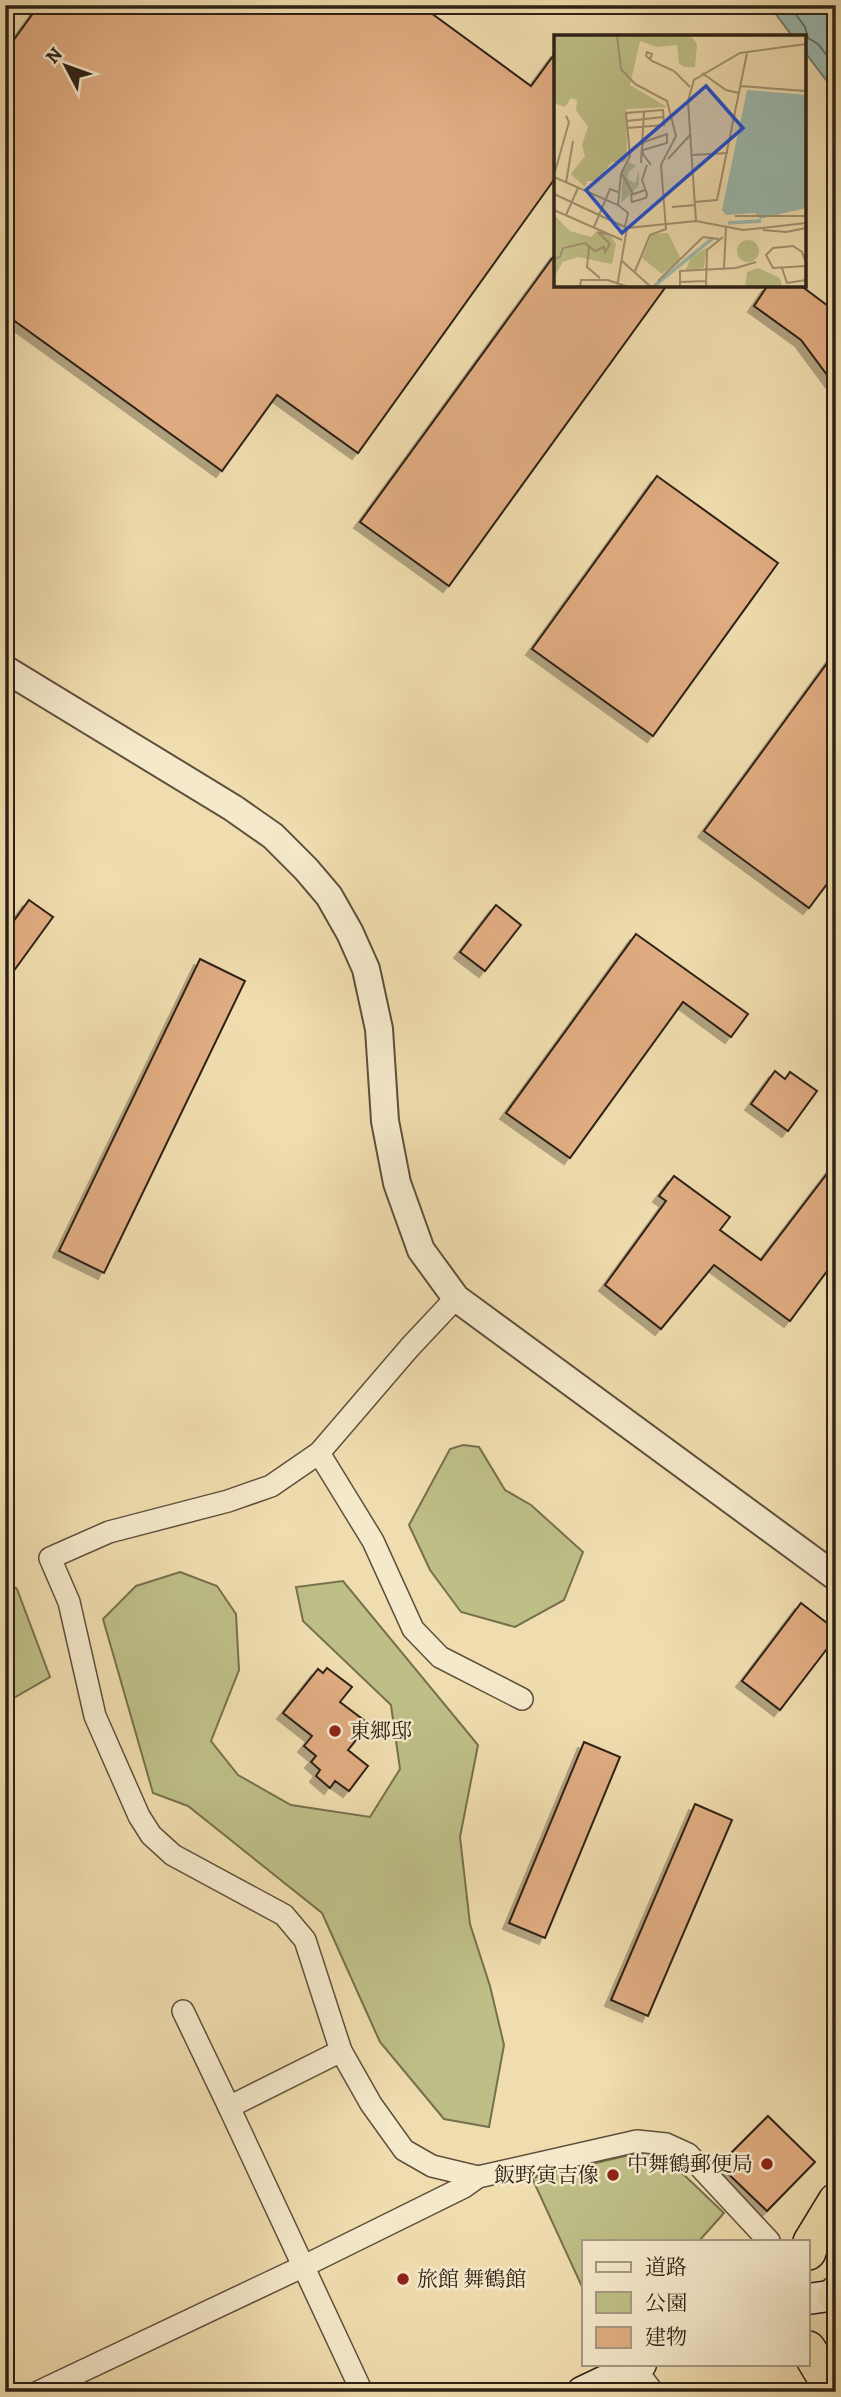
<svg xmlns="http://www.w3.org/2000/svg" width="841" height="2397" font-family="Alegreya,'Noto Serif JP',serif">
<style>
.green{fill:#bebf87;stroke:#76704e;stroke-width:2}
.water{fill:#9bbbb1;stroke:#6f7d73;stroke-width:2}
.lines{fill:none;stroke-linecap:round;stroke-linejoin:round}
.shore{stroke:#646e64;stroke-width:2}
.building{fill:#e1ad82;stroke:#2d2116;stroke-width:2;filter:url(#shadow)}
.minor-casing{stroke:#5e503c;stroke-width:24}
.tertiary-casing{stroke:#5e503c;stroke-width:30}
.secondary-casing{stroke:#2d2116;stroke-width:33}
.trunk-casing{stroke:#2d2116;stroke-width:38}
.minor{stroke:#f5e9cb;stroke-width:21}
.tertiary{stroke:#f5e9cb;stroke-width:26}
.secondary{stroke:#f5e9cb;stroke-width:30}
.trunk{stroke:#f0ddaf;stroke-width:35}
.poi-dot{fill:#8f2418;stroke:#f5e9cb;stroke-width:2.5}
.labels{text-anchor:middle;dominant-baseline:central;stroke-width:5;stroke-linejoin:round;paint-order:stroke}
.poi-label{font-size:21px;fill:#2d2116;stroke:#f5e9cb;text-anchor:start}
.inset-river{fill:none;stroke:#9bbbb1;stroke-width:3.5}
.inset-road{fill:none;stroke:#a29272;stroke-width:2}
.view{fill:#1d4ed8;fill-opacity:0.15;stroke:#1d4ed8;stroke-width:3.5}
.inset-edge{fill:none;stroke:#2d2116;stroke-width:3.5}
</style>
<defs>
<filter id="shadow"><feDropShadow dx="-6" dy="6" stdDeviation="0" flood-color="#0004"/></filter>
</defs>
<rect width="100%" height="100%" fill="#f0ddaf"/>
<filter id="stains"><feTurbulence type="fractalNoise" baseFrequency=".00286" numOctaves="4"/><feColorMatrix values="0 0 0 0 .2 0 0 0 0 .09 0 0 0 0 .02 0 0 0 .5 -.17"/></filter>
<radialGradient id="worn" r=".72"><stop offset=".6" stop-color="#630" stop-opacity="0"/><stop offset="1" stop-color="#630" stop-opacity=".3"/></radialGradient>
<!-- green -->
<g class="green">
<path d="M 463,1445 L 479,1447 L 505,1490 L 531,1505 L 583,1552 L 564,1600 L 515,1627 L 461,1612 L 430,1570 L 409,1525 L 450,1449 Z"/>
<path d="M 180,1572 L 217,1586 L 236,1614 L 239,1670 L 211,1741 L 238,1775 L 291,1805 L 370,1817 L 400,1769 L 391,1705 L 303,1621 L 296,1587 L 343,1581 L 478,1745 L 460,1837 L 470,1924 L 490,1986 L 504,2045 L 489,2127 L 444,2119 L 380,2042 L 322,1913 L 188,1806 L 153,1793 L 103,1619 L 136,1586 Z"/>
<path d="M 5,1579 L 17,1589 L 50,1677 L 5,1703 Z"/>
<path d="M 660,2152 L 724,2213 L 699,2241 L 584,2241 L 584,2291 L 532,2178 L 638,2153 Z"/>
</g>
<!-- water -->
<path class="water" d="M 769,5 L 836,5 L 836,93 L 804,51 L 804,37 L 793,37 Z"/>
<g class="lines">
<!-- shore -->
<path class="shore" d="M 789,5 L 805,27 L 808,38 L 818,44 L 836,67"/>
</g>
<!-- building -->
<g class="building">
<path d="M 39,5 L 420,5 L 531,86 L 556,52 L 556,177 L 358,453 L 277,395 L 222,471 L 5,314 L 5,52 Z"/>
<path d="M 556,253 L 556,285 L 667,285 L 449,586 L 360,522 Z"/>
<path d="M 768,285 L 800,285 L 836,312 L 836,387 L 801,340 L 754,306 Z"/>
<path d="M 657,476 L 778,563 L 653,736 L 532,649 Z"/>
<path d="M 836,651 L 836,872 L 809,908 L 704,831 Z"/>
<path d="M 29,900 L 53,917 L 5,983 L 5,933 Z"/>
<path d="M 496,905 L 521,925 L 485,971 L 460,952 Z"/>
<path d="M 636,934 L 748,1014 L 731,1037 L 683,1002 L 570,1158 L 506,1113 Z"/>
<path d="M 200,959 L 245,981 L 104,1273 L 59,1251 Z"/>
<path d="M 775,1071 L 785,1079 L 790,1072 L 817,1091 L 788,1131 L 751,1104 Z"/>
<path d="M 836,1162 L 836,1259 L 790,1321 L 714,1265 L 661,1329 L 605,1285 L 666,1201 L 659,1196 L 674,1176 L 730,1217 L 720,1230 L 761,1260 Z"/>
<path d="M 801,1603 L 836,1630 L 836,1637 L 780,1710 L 742,1681 Z"/>
<path d="M 327,1668 L 352,1687 L 340,1702 L 369,1724 L 348,1750 L 368,1766 L 349,1791 L 335,1781 L 330,1788 L 316,1776 L 320,1770 L 311,1762 L 316,1756 L 304,1746 L 312,1736 L 283,1713 L 318,1669 L 323,1673 Z"/>
<path d="M 584,1742 L 620,1757 L 545,1938 L 509,1923 Z"/>
<path d="M 695,1804 L 732,1820 L 648,2016 L 611,2000 Z"/>
<path d="M 768,2116 L 815,2162 L 767,2211 L 719,2165 Z"/>
</g>
<g class="lines">
<defs>
<g id="minor">
<path d="M 456,1298 L 410,1347 L 319,1453 L 271,1486 L 228,1501 L 109,1532 L 50,1558 L 69,1602 L 95,1716 L 139,1816 L 151,1835 L 173,1855 L 284,1915 L 305,1940 L 341,2051 L 371,2104 L 404,2150 L 432,2166 L 478,2177"/>
<path d="M 319,1453 L 373,1541 L 413,1629 L 440,1657 L 522,1699"/>
<path d="M 183,2011 L 229,2107"/>
<path d="M 341,2051 L 229,2107 L 362,2392"/>
<path d="M 634,2367 L 653,2392"/>
<path d="M 38,2392 L 304,2266 L 464,2187 L 478,2177 L 637,2141 L 666,2144 L 688,2154 L 769,2241"/>
</g>
<path id="tertiary" d="M 5,669 L 233,808 L 273,836 L 306,869 L 329,896 L 350,933 L 366,969 L 379,1029 L 385,1121 L 397,1183 L 421,1250 L 456,1298 L 836,1577"/>
<g id="secondary">
<path d="M 808,2299 L 836,2295"/>
<path d="M 582,2392 L 641,2364"/>
</g>
<g id="trunk">
<path d="M 808,2252 L 811,2242 L 836,2201"/>
<path d="M 836,2294 L 836,2296"/>
<path d="M 808,2349 L 829,2384 L 836,2390"/>
</g>
</defs>
<!-- minor casing -->
<use href="#minor" class="minor-casing"/>
<!-- tertiary casing -->
<use href="#tertiary" class="tertiary-casing"/>
<!-- secondary casing -->
<use href="#secondary" class="secondary-casing"/>
<!-- trunk casing -->
<use href="#trunk" class="trunk-casing"/>
<!-- minor -->
<use href="#minor" class="minor"/>
<!-- tertiary -->
<use href="#tertiary" class="tertiary"/>
<!-- secondary -->
<use href="#secondary" class="secondary"/>
<!-- trunk -->
<use href="#trunk" class="trunk"/>
</g>
<!-- markers -->
<g class="poi-dot">
<circle cx="335" cy="1731" r="7"/>
<circle cx="767" cy="2164" r="7"/>
<circle cx="613" cy="2175" r="7"/>
<circle cx="403" cy="2279" r="7"/>
</g>
<g class="labels">
<!-- poi labels -->
<g class="poi-label">
<text x="349" y="1731">東郷邸</text>
<text x="753" y="2164" text-anchor="end">中舞鶴郵便局</text>
<text x="599" y="2175" text-anchor="end">飯野寅吉像</text>
<text x="417" y="2279">旅館 舞鶴館</text>
</g>
</g>
<!-- overview -->
<g transform="translate(554 35)">
<rect width="252" height="252" fill="#f0ddaf"/>
<path d="M 0,0 L 136,0 L 143,9 L 141,32 L 131,32 L 125,29 L 123,10 L 103,12 L 86,6 L 76,50 L 113,72 L 72,74 L 73,121 L 70,127 L 58,127 L 43,146 L 33,146 L 31,152 L 17,139 L 31,121 L 28,110 L 34,92 L 22,75 L 23,65 L 17,63 L 11,72 L 0,68 ZM 75,127 L 82,131 L 74,138 L 74,144 L 81,148 L 85,135 L 85,151 L 67,168 L 69,137 ZM 0,180 L 16,196 L 37,202 L 44,195 L 57,201 L 62,209 L 58,229 L 24,222 L 9,227 L 0,242 ZM 114,198 L 127,224 L 108,239 L 88,223 L 98,199 ZM183 216a11 11 0 1 1 22 0a11 11 0 1 1-22 0ZM 152,213 L 150,233 L 132,235 L 136,224 ZM 204,233 L 226,243 L 228,252 L 191,252 L 193,237 Z" fill="#bebf87"/>
<path d="M 193,55 L 252,60 L 252,173 L 206,184 L 201,178 L 172,180 L 168,175 Z" fill="#9bbbb1"/>
<path class="inset-river" d="M 174,188 L 207,186M 99,252 L 159,203"/>
<path class="inset-road" d="M 63,0 L 67,34 L 81,49 L 113,66 L 122,101 L 107,130 L 112,194 L 96,200 L 81,236M 96,24 L 98,19 L 93,17 L 92,21 L 98,26 L 120,36 L 136,52M 148,38 L 172,55 L 185,58M 186,51 L 252,56M 73,86 L 109,82M 89,115 L 113,108 L 113,99 L 90,107 L 88,111 L 89,119 L 97,130M 138,120 L 174,118M 114,124 L 137,99M 87,128 L 90,77M 68,139 L 79,159M 0,140 L 15,87 L 12,81M 0,142 L 64,170 L 74,178 L 71,191M 12,148 L 19,106M 91,155 L 77,160 L 78,167 L 92,163 L 93,159 L 88,145 L 93,130M 0,159 L 73,193M 140,167 L 163,165 L 193,18M 64,170 L 67,139 L 76,121 L 72,78 L 109,75 L 110,90 L 73,93M 118,172 L 141,170M 0,175 L 68,205M 12,180 L 24,153M 181,181 L 252,181M 142,186 L 134,66 L 140,45 L 186,18 L 252,9M 40,192 L 56,154 L 64,157M 209,195 L 232,197 L 252,193M 35,212 L 33,232 L 46,243M 0,224 L 6,222 L 9,213 L 31,208 L 41,216 L 50,212 L 51,217 L 56,209 L 45,198 L 55,199M 68,226 L 97,252M 252,228 L 248,217 L 239,211 L 219,213 L 212,220 L 219,233 L 252,231M 170,233 L 172,192M 228,233 L 233,248 L 252,245M 104,246 L 149,202 L 165,204M 126,247 L 152,246M 26,252 L 27,245 L 54,245 L 74,252M 63,252 L 73,193 L 142,186 L 189,195 L 252,188M 126,252 L 126,236 L 182,233 L 202,227M 152,252 L 153,215 L 169,202"/>
<path class="view" d="M 152,51 L 189,93 L 68,198 L 32,155 Z"/>
<rect width="252" height="252" class="inset-edge"/>
</g>
<!-- margin -->
<rect width="841" height="2397" fill="none" stroke="#f0ddaf" stroke-width="28"/>
<rect x="7" y="7" width="827" height="2383" fill="none" stroke="#2d2116" stroke-width="3.5"/>
<rect x="14" y="14" width="813" height="2369" fill="none" stroke="#2d2116" stroke-width="2"/>
<!-- legend -->
<rect x="582" y="2240" width="228" height="126" fill="#f5e9cb" stroke="#a59983" stroke-width="2"/>
<rect x="596" y="2262" width="35" height="10" fill="#f5e9cb" stroke="#a59983" stroke-width="2"/>
<text x="645" y="2274" font-size="21" fill="#2d2116">道路</text>
<rect x="596" y="2292" width="35" height="21" fill="#bebf87" stroke="#a59983" stroke-width="2"/>
<text x="645" y="2310" font-size="21" fill="#2d2116">公園</text>
<rect x="596" y="2327" width="35" height="21" fill="#e1ad82" stroke="#a59983" stroke-width="2"/>
<text x="645" y="2344" font-size="21" fill="#2d2116">建物</text>
<!-- north arrow -->
<g transform="translate(66 66) rotate(311)" stroke="#f5e9cb" stroke-width="5" paint-order="stroke">
<path d="M0-5L12 26L0 18L-12 26Z" fill="#2d2116"/>
<text y="-10" font-size="19" font-weight="bold" text-anchor="middle" fill="#2d2116">N</text>
</g>
<rect width="100%" height="100%" filter="url(#stains)"/>
<rect width="100%" height="100%" fill="url(#worn)"/>
</svg>
